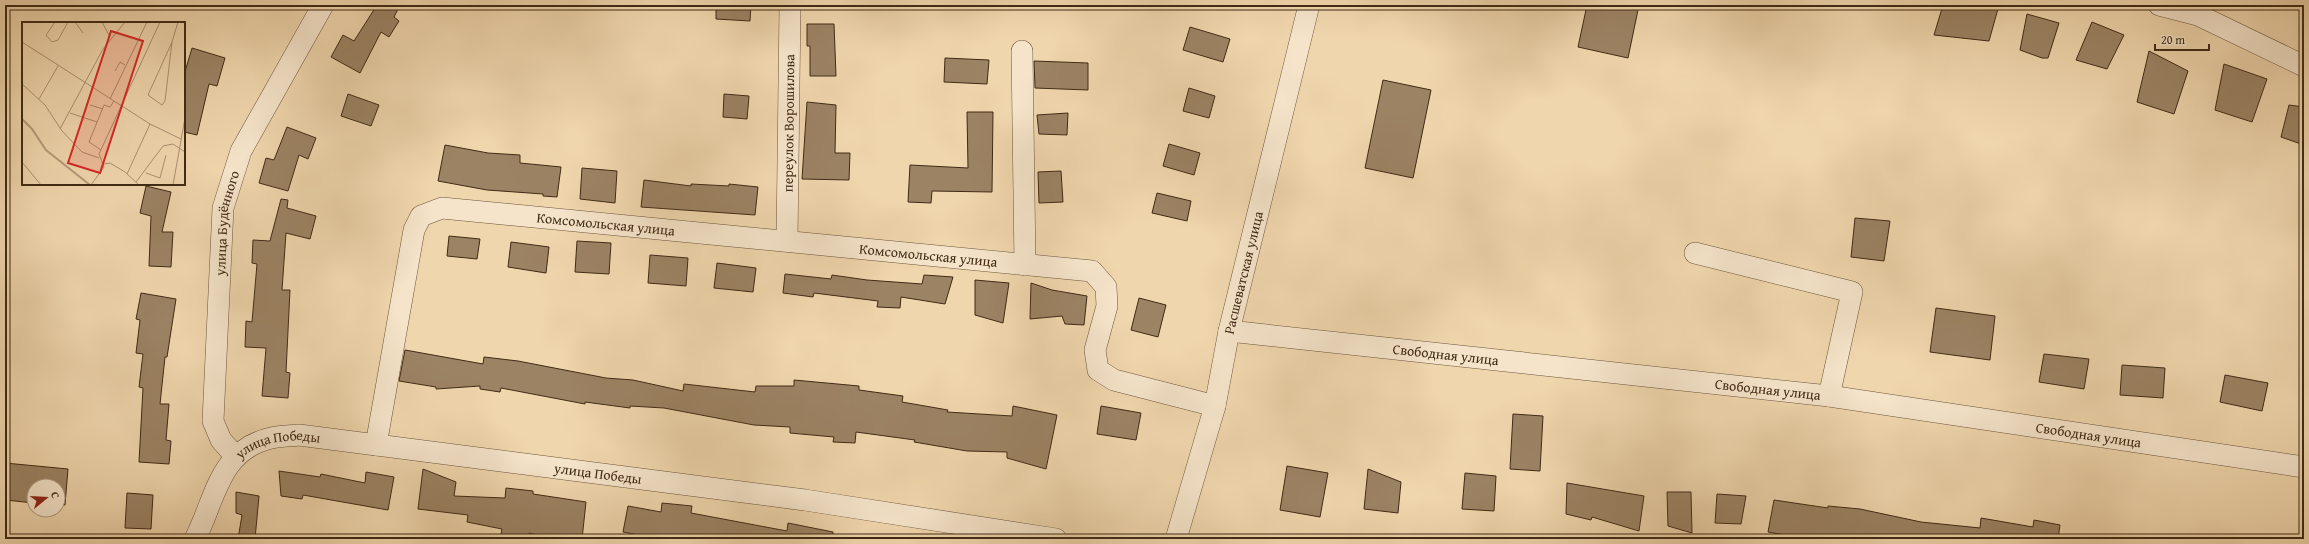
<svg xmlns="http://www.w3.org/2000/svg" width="2309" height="544" font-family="'Gentium Book Plus',serif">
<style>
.building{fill:#9c8364;stroke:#402a15}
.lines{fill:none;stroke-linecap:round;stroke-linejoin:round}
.minor-casing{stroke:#6c553b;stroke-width:22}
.minor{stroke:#f5e4ca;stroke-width:21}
.labels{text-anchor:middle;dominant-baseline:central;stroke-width:3;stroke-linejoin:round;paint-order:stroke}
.street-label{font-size:14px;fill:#402a15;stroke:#f5e4ca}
.inset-river{fill:none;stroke:#b49c79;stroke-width:2}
.inset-road{fill:none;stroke:#aa9170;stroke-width:1}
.view{fill:#d62828;fill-opacity:0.15;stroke:#d62828;stroke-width:2}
.inset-edge{fill:none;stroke:#402a15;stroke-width:2}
</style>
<rect width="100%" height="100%" fill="#f0d6ad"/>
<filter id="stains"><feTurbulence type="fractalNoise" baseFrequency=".005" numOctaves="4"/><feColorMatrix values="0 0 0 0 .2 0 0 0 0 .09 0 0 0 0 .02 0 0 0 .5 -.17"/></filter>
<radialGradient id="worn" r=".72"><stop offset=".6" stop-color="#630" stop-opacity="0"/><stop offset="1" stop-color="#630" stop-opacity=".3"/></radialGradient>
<!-- building -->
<g class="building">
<path d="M 377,5 L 400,5 L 394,17 L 399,21 L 389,37 L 381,32 L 360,73 L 331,57 L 343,35 L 354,41 Z"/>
<path d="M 716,5 L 751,5 L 750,21 L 716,19 Z"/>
<path d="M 1587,5 L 1639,5 L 1628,58 L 1578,47 Z"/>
<path d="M 1943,5 L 1999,5 L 1989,41 L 1934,35 Z"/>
<path d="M 2027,14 L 2059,23 L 2048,58 L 2042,58 L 2020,50 Z"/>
<path d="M 2092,22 L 2124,35 L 2107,69 L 2076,60 Z"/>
<path d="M 807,24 L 834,24 L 836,76 L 810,76 L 810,46 L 807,46 Z"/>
<path d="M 1190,27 L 1230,39 L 1223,62 L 1183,50 Z"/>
<path d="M 192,48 L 225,58 L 217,86 L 209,84 L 197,135 L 184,132 L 184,75 Z"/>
<path d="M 2149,51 L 2188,71 L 2174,114 L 2137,102 Z"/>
<path d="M 945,58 L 989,60 L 987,84 L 944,82 Z"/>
<path d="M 1034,61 L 1088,63 L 1088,90 L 1035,88 Z"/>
<path d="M 2224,64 L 2267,79 L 2252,122 L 2215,110 Z"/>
<path d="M 1383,80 L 1431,90 L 1413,178 L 1365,168 Z"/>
<path d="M 1189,88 L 1215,96 L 1209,118 L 1183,111 Z"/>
<path d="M 348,94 L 379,105 L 371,126 L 341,116 Z"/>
<path d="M 724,94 L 749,96 L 747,119 L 723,117 Z"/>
<path d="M 807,102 L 836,105 L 835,153 L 850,153 L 849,180 L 802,179 Z"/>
<path d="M 2289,105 L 2304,107 L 2304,145 L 2281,137 Z"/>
<path d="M 967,112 L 993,112 L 992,192 L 932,191 L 931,203 L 908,202 L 910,165 L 968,168 Z"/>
<path d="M 1068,113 L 1067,135 L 1039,134 L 1037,115 Z"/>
<path d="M 287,127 L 316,138 L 308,159 L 299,155 L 288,191 L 259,183 L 266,158 L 274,160 Z"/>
<path d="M 1169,144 L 1200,153 L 1194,175 L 1163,166 Z"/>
<path d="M 445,145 L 488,153 L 520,155 L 520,163 L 561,167 L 557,197 L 543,196 L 543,194 L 487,190 L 438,181 Z"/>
<path d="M 582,168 L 617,171 L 615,203 L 580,199 Z"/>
<path d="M 1061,171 L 1063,202 L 1039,203 L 1038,172 Z"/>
<path d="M 644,180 L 691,186 L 691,184 L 729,186 L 729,184 L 758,187 L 755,215 L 641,207 Z"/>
<path d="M 146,186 L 171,192 L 162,232 L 173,232 L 171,267 L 149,266 L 151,216 L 140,213 Z"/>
<path d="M 1157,193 L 1191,201 L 1187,221 L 1152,213 Z"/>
<path d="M 281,199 L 288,200 L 287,208 L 316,216 L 310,239 L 286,233 L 282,290 L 290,290 L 286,372 L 290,373 L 288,398 L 262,396 L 266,348 L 245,347 L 246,321 L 252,322 L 257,264 L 252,263 L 253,240 L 270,241 Z"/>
<path d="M 1855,218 L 1890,221 L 1884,261 L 1851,257 Z"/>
<path d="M 449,236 L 480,239 L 477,259 L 447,256 Z"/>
<path d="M 577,241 L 611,243 L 609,274 L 575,272 Z"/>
<path d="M 511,242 L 549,247 L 546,273 L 508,267 Z"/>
<path d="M 650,255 L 688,258 L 686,286 L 648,283 Z"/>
<path d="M 717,263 L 756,268 L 753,292 L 714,288 Z"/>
<path d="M 785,274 L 831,279 L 832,275 L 867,280 L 922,284 L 924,275 L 953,277 L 945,304 L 901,297 L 900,308 L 877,307 L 878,301 L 814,293 L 813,297 L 783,293 Z"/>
<path d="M 975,280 L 1009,283 L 1003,323 L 975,315 Z"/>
<path d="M 1031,283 L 1052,290 L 1087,296 L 1084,325 L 1065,324 L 1062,316 L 1030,319 Z"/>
<path d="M 141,293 L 176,299 L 167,357 L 165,357 L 160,404 L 169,404 L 166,440 L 171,441 L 169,464 L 139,462 L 143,388 L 139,387 L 143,354 L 136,353 L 140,320 L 136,319 Z"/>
<path d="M 1139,298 L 1166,305 L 1158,337 L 1131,330 Z"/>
<path d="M 1936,308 L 1995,316 L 1990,360 L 1930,352 Z"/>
<path d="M 405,350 L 483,364 L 484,357 L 518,361 L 606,378 L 633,380 L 683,391 L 684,384 L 755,392 L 756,386 L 794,386 L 794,380 L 859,386 L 859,390 L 903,396 L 902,402 L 948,410 L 947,412 L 1012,416 L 1013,406 L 1057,415 L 1046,469 L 1007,458 L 1007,452 L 967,451 L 914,442 L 915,440 L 856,432 L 855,443 L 833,442 L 834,437 L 790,433 L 790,427 L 754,425 L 664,408 L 630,406 L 630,408 L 585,402 L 585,404 L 501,388 L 500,392 L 480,389 L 480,386 L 436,389 L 436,387 L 399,381 Z"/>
<path d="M 2044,354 L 2089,359 L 2084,389 L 2039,382 Z"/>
<path d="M 2122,365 L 2165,368 L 2163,398 L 2120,395 Z"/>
<path d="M 2225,375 L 2268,383 L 2262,411 L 2220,402 Z"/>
<path d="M 1101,406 L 1141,413 L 1136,440 L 1097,434 Z"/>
<path d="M 1513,414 L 1543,416 L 1540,471 L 1510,469 Z"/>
<path d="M 5,463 L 68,469 L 65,505 L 58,505 L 58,486 L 34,486 L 34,503 L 5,500 Z"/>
<path d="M 1287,466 L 1328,473 L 1320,517 L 1280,510 Z"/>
<path d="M 423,469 L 456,482 L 454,496 L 505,498 L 506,488 L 533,491 L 533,494 L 586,502 L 582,539 L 553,539 L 529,533 L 528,539 L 500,539 L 502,529 L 467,522 L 468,515 L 418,509 Z"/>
<path d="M 1368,469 L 1401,482 L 1398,513 L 1364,509 Z"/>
<path d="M 279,471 L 320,477 L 321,474 L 365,483 L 366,472 L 394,477 L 388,510 L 303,495 L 302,499 L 281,496 Z"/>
<path d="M 1465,473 L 1496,476 L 1494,511 L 1462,509 Z"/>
<path d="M 1567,483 L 1644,496 L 1639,531 L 1592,517 L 1591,520 L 1566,514 Z"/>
<path d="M 236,492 L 259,496 L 255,539 L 238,539 L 242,515 L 236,513 Z"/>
<path d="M 1667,492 L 1691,492 L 1692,533 L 1668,526 Z"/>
<path d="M 127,493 L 153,495 L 151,529 L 125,528 Z"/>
<path d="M 1717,494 L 1746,496 L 1741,524 L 1715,523 Z"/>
<path d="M 1774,500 L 1828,508 L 1828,506 L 1860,509 L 1921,522 L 1980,528 L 1981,518 L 2033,527 L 2034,520 L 2060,525 L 2058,539 L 1807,539 L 1768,532 Z"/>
<path d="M 662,503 L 692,506 L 691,513 L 787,531 L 788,523 L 833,532 L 833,539 L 659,539 L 623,532 L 628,506 L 661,512 Z"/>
</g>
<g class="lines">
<defs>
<g id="minor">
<path d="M 2159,5 L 2198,15 L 2304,66"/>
<path d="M 1022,51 L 1025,265"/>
<path id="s1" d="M 787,241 L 790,5"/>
<path d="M 1695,253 L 1852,292 L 1829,396"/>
<path id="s2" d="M 1229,331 L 1829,396 L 2304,467"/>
<path id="s3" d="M 376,445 L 414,230 L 421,216 L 442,208 L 1092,271 L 1106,287 L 1107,306 L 1095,350 L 1098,370 L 1114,380 L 1215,406"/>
<path id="s4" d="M 236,457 L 221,440 L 213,421 L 223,208 L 241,151 L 323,5"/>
<path id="s5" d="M 195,539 C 216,498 219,450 271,438 C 280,436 290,436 299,435 L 805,500 L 1056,539"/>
<path id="s6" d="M 1176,539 L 1215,406 L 1229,331 L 1309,5"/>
</g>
</defs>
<!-- minor casing -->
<use href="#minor" class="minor-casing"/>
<!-- minor -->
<use href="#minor" class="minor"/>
</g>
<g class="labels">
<!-- street labels -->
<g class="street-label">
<text stroke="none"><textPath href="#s1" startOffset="118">переулок Ворошилова</textPath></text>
<text stroke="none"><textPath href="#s4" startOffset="242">улица Будённого</textPath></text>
<text stroke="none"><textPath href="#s3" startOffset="421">Комсомольская улица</textPath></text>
<text stroke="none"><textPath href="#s3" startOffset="745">Комсомольская улица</textPath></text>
<text stroke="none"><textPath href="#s6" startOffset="275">Расшеватская улица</textPath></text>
<text stroke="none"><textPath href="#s2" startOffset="218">Свободная улица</textPath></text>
<text stroke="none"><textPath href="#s2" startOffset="542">Свободная улица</textPath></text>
<text stroke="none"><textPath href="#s2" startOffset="866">Свободная улица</textPath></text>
<text stroke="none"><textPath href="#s5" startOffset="138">улица Победы</textPath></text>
<text stroke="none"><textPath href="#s5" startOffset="462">улица Победы</textPath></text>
</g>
</g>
<!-- overview -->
<g transform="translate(22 22)">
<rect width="163" height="163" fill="#f0d6ad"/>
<path class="inset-river" d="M 0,97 L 10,107 L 24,128 L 68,163"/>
<path class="inset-road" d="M 33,0 L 24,13 L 30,20 L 36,18 L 46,0M 53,0 L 61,11M 80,0 L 88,15M 0,20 L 128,102 L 159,117M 150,20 L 143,79 L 140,83 L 126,73 L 150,20 L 156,0M 93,49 L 98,40 L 103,43M 0,62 L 23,83 L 40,109 L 60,130 L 77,136M 17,77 L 36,44M 88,77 L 125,0M 68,83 L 81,87M 48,91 L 75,100M 38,107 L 81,27 L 103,0M 79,128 L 67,120 L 82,83 L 88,85 L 92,79M 0,140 L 19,163M 82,142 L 88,141 L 103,150 L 117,163M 124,151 L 138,156 L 144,133M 105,152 L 128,102M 114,160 L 141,124 L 151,122 L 163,130M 69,163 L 82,145 L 77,132 L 138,0M 151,163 L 163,96"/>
<path class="view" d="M 89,9 L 121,19 L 78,151 L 46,141 Z"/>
<rect width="163" height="163" class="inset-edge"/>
</g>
<!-- margin -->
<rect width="2309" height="544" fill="none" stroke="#f0d6ad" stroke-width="20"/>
<rect x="6" y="6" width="2297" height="532" fill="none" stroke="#402a15" stroke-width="2"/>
<rect x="10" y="10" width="2289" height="524" fill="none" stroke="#402a15"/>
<!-- north arrow -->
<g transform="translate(46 498) rotate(72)"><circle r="19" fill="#f5e4ca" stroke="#ad9a82"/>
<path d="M0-3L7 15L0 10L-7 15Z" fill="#8f2418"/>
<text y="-6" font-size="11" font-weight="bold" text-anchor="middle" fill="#402a15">С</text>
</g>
<!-- scale -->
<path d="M2155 44v6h54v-6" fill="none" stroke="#402a15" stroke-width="2"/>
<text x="2161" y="44" font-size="12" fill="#402a15" stroke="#f5e4ca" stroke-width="3" paint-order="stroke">20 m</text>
<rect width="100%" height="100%" filter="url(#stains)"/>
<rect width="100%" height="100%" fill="url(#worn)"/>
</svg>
